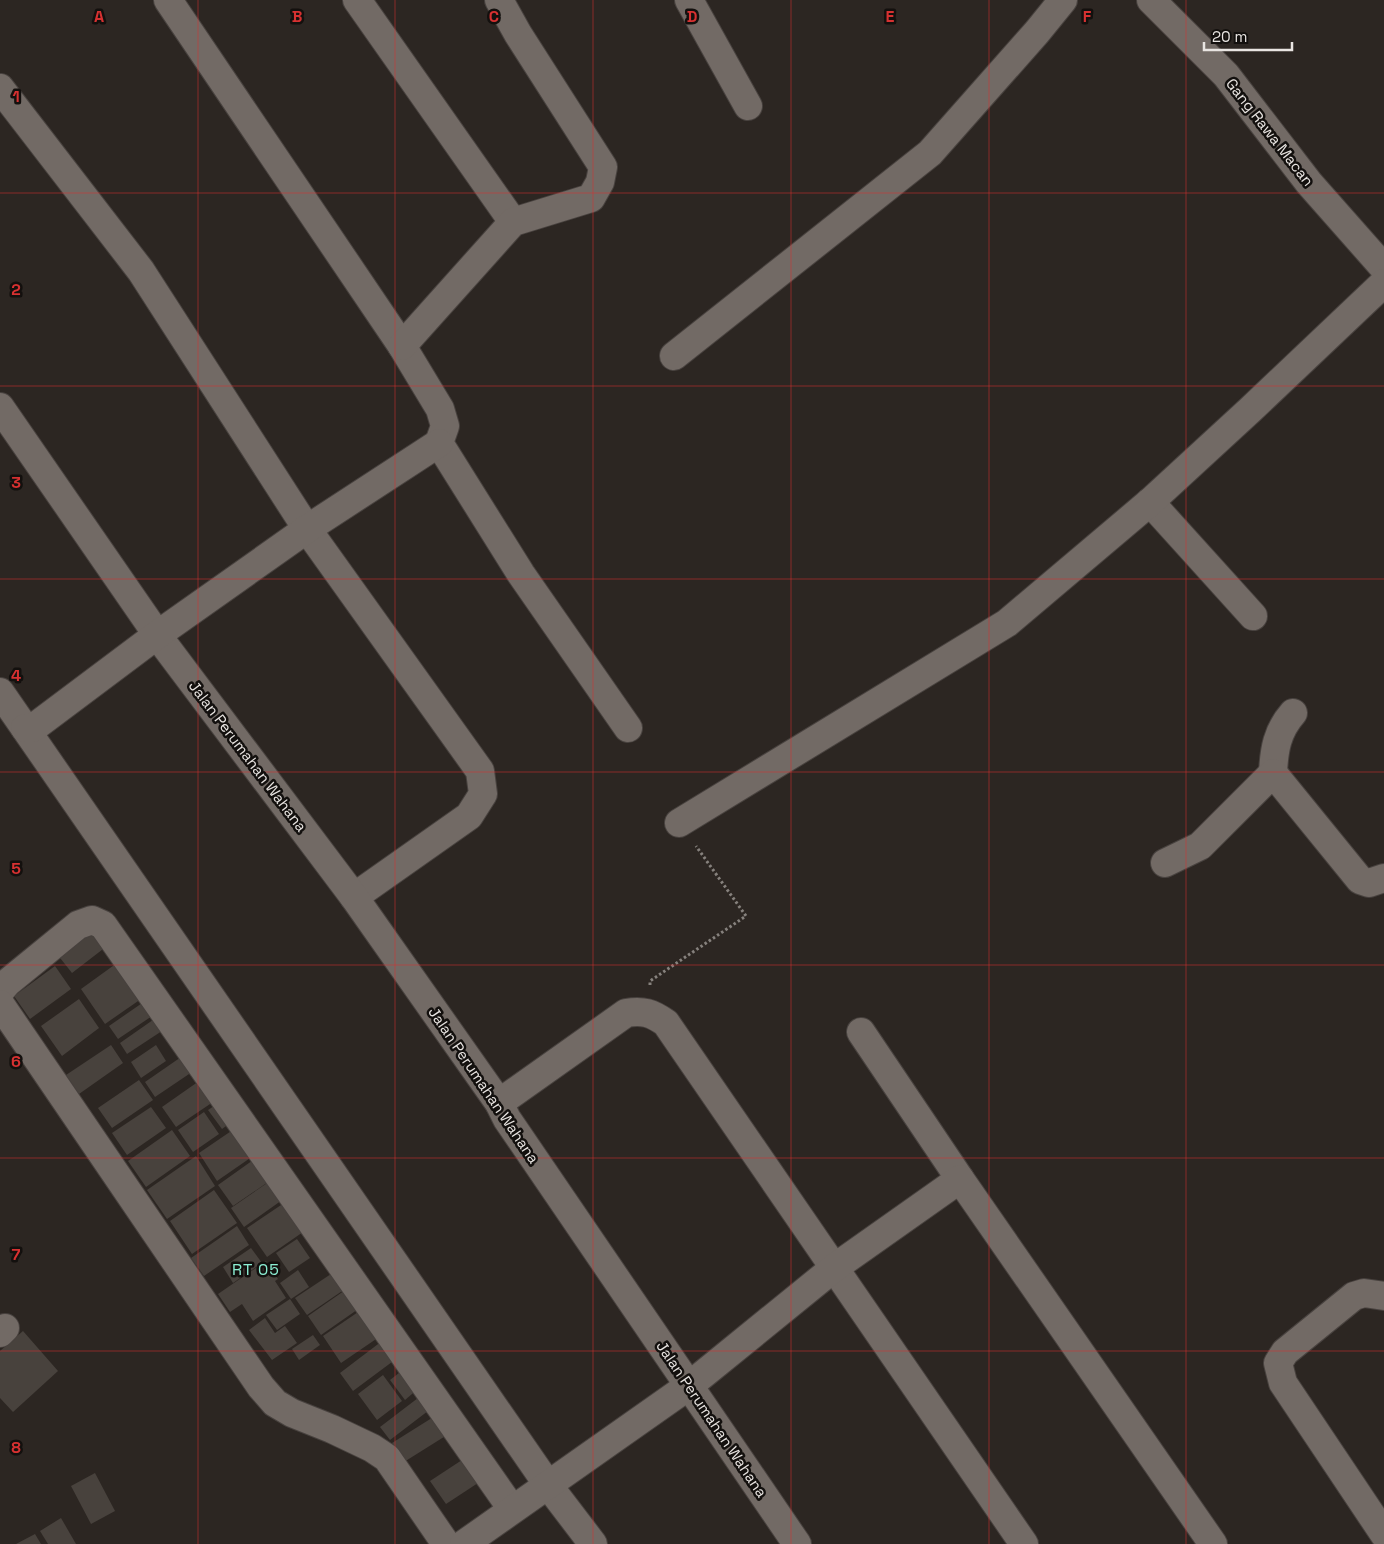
<svg xmlns="http://www.w3.org/2000/svg" width="1384" height="1544" font-family="'Space Grotesk',sans-serif">
<style>
.building{fill:#48423d}
.lines{fill:none;stroke-linecap:round;stroke-linejoin:round}
.minor-casing{stroke:#48423f;stroke-width:30}
.path{stroke:#86817d;stroke-width:3;stroke-dasharray:2.5 2.5;stroke-linecap:butt}
.minor{stroke:#726a65;stroke-width:28}
.grid{fill:none;stroke:#d73131;stroke-width:1;stroke-opacity:0.55}
.labels{text-anchor:middle;dominant-baseline:central;stroke-width:5;stroke-linejoin:round;paint-order:stroke}
.street-label{font-size:15px;fill:#e9e5e2;stroke:#13100e}
.neighbourhood-label{font-size:16px;letter-spacing:1px;fill:#8bedd2;stroke:#13100e}
.grid-label{font-size:16px;text-anchor:middle;font-weight:bold;fill:#d73131;stroke:#13100e;stroke-width:5;stroke-linejoin:round;paint-order:stroke}
</style>
<rect width="100%" height="100%" fill="#2c2622"/>
<!-- building -->
<g class="building">
<path d="M 87,921 L 107,946 L 72,973 L 53,949 Z"/>
<path d="M 117,963 L 141,999 L 105,1024 L 81,989 Z"/>
<path d="M 55,966 L 71,989 L 30,1019 L 14,996 Z"/>
<path d="M 79,999 L 99,1028 L 62,1056 L 41,1026 Z"/>
<path d="M 148,999 L 158,1012 L 118,1039 L 109,1026 Z"/>
<path d="M 160,1015 L 168,1027 L 127,1054 L 120,1043 Z"/>
<path d="M 111,1045 L 123,1063 L 79,1094 L 66,1075 Z"/>
<path d="M 156,1045 L 166,1061 L 141,1078 L 131,1062 Z"/>
<path d="M 184,1055 L 195,1070 L 155,1097 L 145,1082 Z"/>
<path d="M 202,1079 L 216,1100 L 176,1127 L 162,1107 Z"/>
<path d="M 139,1080 L 153,1100 L 112,1128 L 98,1108 Z"/>
<path d="M 220,1102 L 233,1121 L 222,1129 L 208,1110 Z"/>
<path d="M 151,1107 L 166,1128 L 127,1155 L 112,1133 Z"/>
<path d="M 204,1112 L 219,1134 L 193,1152 L 178,1130 Z"/>
<path d="M 240,1125 L 259,1152 L 217,1181 L 199,1153 Z"/>
<path d="M 172,1130 L 190,1156 L 146,1187 L 128,1161 Z"/>
<path d="M 196,1156 L 215,1186 L 167,1219 L 147,1190 Z"/>
<path d="M 259,1156 L 274,1178 L 233,1206 L 218,1185 Z"/>
<path d="M 273,1179 L 285,1198 L 244,1227 L 231,1208 Z"/>
<path d="M 214,1190 L 237,1223 L 192,1254 L 170,1221 Z"/>
<path d="M 287,1201 L 306,1230 L 267,1257 L 247,1228 Z"/>
<path d="M 237,1226 L 249,1245 L 204,1276 L 191,1258 Z"/>
<path d="M 297,1239 L 310,1258 L 289,1272 L 276,1253 Z"/>
<path d="M 251,1248 L 262,1263 L 233,1283 L 223,1267 Z"/>
<path d="M 266,1261 L 278,1279 L 275,1281 L 286,1298 L 253,1321 L 242,1304 L 230,1312 L 218,1294 Z"/>
<path d="M 340,1268 L 351,1285 L 307,1315 L 295,1298 Z"/>
<path d="M 298,1270 L 309,1287 L 291,1299 L 280,1283 Z"/>
<path d="M 351,1286 L 364,1305 L 321,1335 L 308,1316 Z"/>
<path d="M 290,1299 L 300,1314 L 277,1330 L 266,1315 Z"/>
<path d="M 364,1308 L 382,1335 L 341,1363 L 323,1336 Z"/>
<path d="M 265,1318 L 275,1333 L 285,1326 L 297,1343 L 272,1360 L 249,1330 Z"/>
<path d="M 23,1331 L 58,1371 L 13,1412 L 0,1398 L 0,1351 Z"/>
<path d="M 313,1335 L 320,1345 L 299,1360 L 292,1349 Z"/>
<path d="M 386,1338 L 400,1356 L 353,1391 L 340,1373 Z"/>
<path d="M 404,1369 L 419,1388 L 405,1400 L 390,1380 Z"/>
<path d="M 383,1375 L 402,1401 L 377,1420 L 358,1394 Z"/>
<path d="M 418,1398 L 428,1411 L 390,1440 L 380,1427 Z"/>
<path d="M 435,1416 L 447,1435 L 404,1462 L 392,1443 Z"/>
<path d="M 462,1460 L 478,1483 L 446,1504 L 430,1481 Z"/>
<path d="M 95,1473 L 115,1511 L 91,1524 L 71,1486 Z"/>
<path d="M 61,1518 L 76,1544 L 48,1544 L 40,1531 Z"/>
<path d="M 35,1534 L 41,1544 L 16,1544 Z"/>
</g>
<g class="lines">
<defs>
<g id="minor">
<path d="M 168,0 L 402,346 L 440,409 L 445,426 L 439,443 L 521,574 L 628,728"/>
<path d="M 357,0 L 513,222"/>
<path d="M 689,0 L 748,106"/>
<path d="M 1151,0 L 1226,75 L 1309,183 L 1384,268"/>
<path d="M 0,88 L 141,271 L 307,529 L 480,771 L 483,794 L 469,816 L 354,897"/>
<path d="M 402,346 L 513,222 L 591,198 L 600,182 L 603,167 L 518,34 L 499,0"/>
<path d="M 674,356 L 930,153 L 1037,32 L 1063,0"/>
<path d="M 0,407 L 163,643 L 354,897 L 499,1103 L 507,1119 L 797,1544"/>
<path d="M 1150,502 L 1253,616"/>
<path d="M 0,692 L 548,1485 L 593,1544"/>
<path d="M 25,728 L 33,728 L 157,635 L 307,529 L 439,443"/>
<path d="M 1273,773 C 1274,750 1277,731 1293,713"/>
<path d="M 679,823 L 1007,623 L 1150,502 L 1250,410 L 1384,283"/>
<path d="M 1165,863 L 1200,846 L 1273,773 L 1360,880 L 1369,883 L 1384,878"/>
<path d="M 0,991 L 7,983 L 78,925 L 92,920 L 103,925 L 512,1509"/>
<path d="M 0,1004 L 261,1387 L 275,1403 L 292,1413 L 332,1429 L 372,1448 L 387,1458 L 446,1544"/>
<path d="M 861,1032 L 960,1179"/>
<path d="M 499,1103 L 626,1013 C 643,1010 652,1013 666,1023 L 1024,1544"/>
<path d="M 1384,1296 L 1364,1293 L 1354,1296 L 1285,1352 L 1278,1363 L 1283,1383 L 1384,1534"/>
<path d="M 0,1333 L 5,1328"/>
<path d="M 464,1544 L 690,1385 L 834,1268 L 960,1179 L 1213,1544"/>
</g>
</defs>
<!-- minor casing -->
<use href="#minor" class="minor-casing"/>
<!-- path -->
<path class="path" d="M 650,985 L 650,981 L 746,916 L 696,846"/>
<!-- minor -->
<use href="#minor" class="minor"/>
</g>
<!-- grid -->
<path class="grid" d="M 198,0 L 198,1544M 395,0 L 395,1544M 593,0 L 593,1544M 791,0 L 791,1544M 989,0 L 989,1544M 1186,0 L 1186,1544M 0,193 L 1384,193M 0,386 L 1384,386M 0,579 L 1384,579M 0,772 L 1384,772M 0,965 L 1384,965M 0,1158 L 1384,1158M 0,1351 L 1384,1351"/>
<g class="labels">
<!-- street labels -->
<g class="street-label">
<text transform="translate(1270 132) rotate(52)">Gang Rawa Macan</text>
<text transform="translate(248 756) rotate(53)">Jalan Perumahan Wahana</text>
<text transform="translate(484 1085) rotate(56)">Jalan Perumahan Wahana</text>
<text transform="translate(712 1419) rotate(56)">Jalan Perumahan Wahana</text>
</g>
<!-- neighbourhood labels -->
<g class="neighbourhood-label">
<text x="256" y="1269">RT 05</text>
</g>
</g>
<g class="grid-label">
<text x="99" y="22">A</text>
<text x="297" y="22">B</text>
<text x="494" y="22">C</text>
<text x="692" y="22">D</text>
<text x="890" y="22">E</text>
<text x="1087" y="22">F</text>
<text x="16" y="102">1</text>
<text x="16" y="295">2</text>
<text x="16" y="488">3</text>
<text x="16" y="681">4</text>
<text x="16" y="874">5</text>
<text x="16" y="1067">6</text>
<text x="16" y="1260">7</text>
<text x="16" y="1453">8</text>
</g>
<!-- scale -->
<path d="M1204 42v8h88v-8" fill="none" stroke="#e9e5e2" stroke-width="2.5"/>
<text x="1212" y="42" font-size="15" fill="#e9e5e2" stroke="#13100e" stroke-width="4" paint-order="stroke">20 m</text>
</svg>
